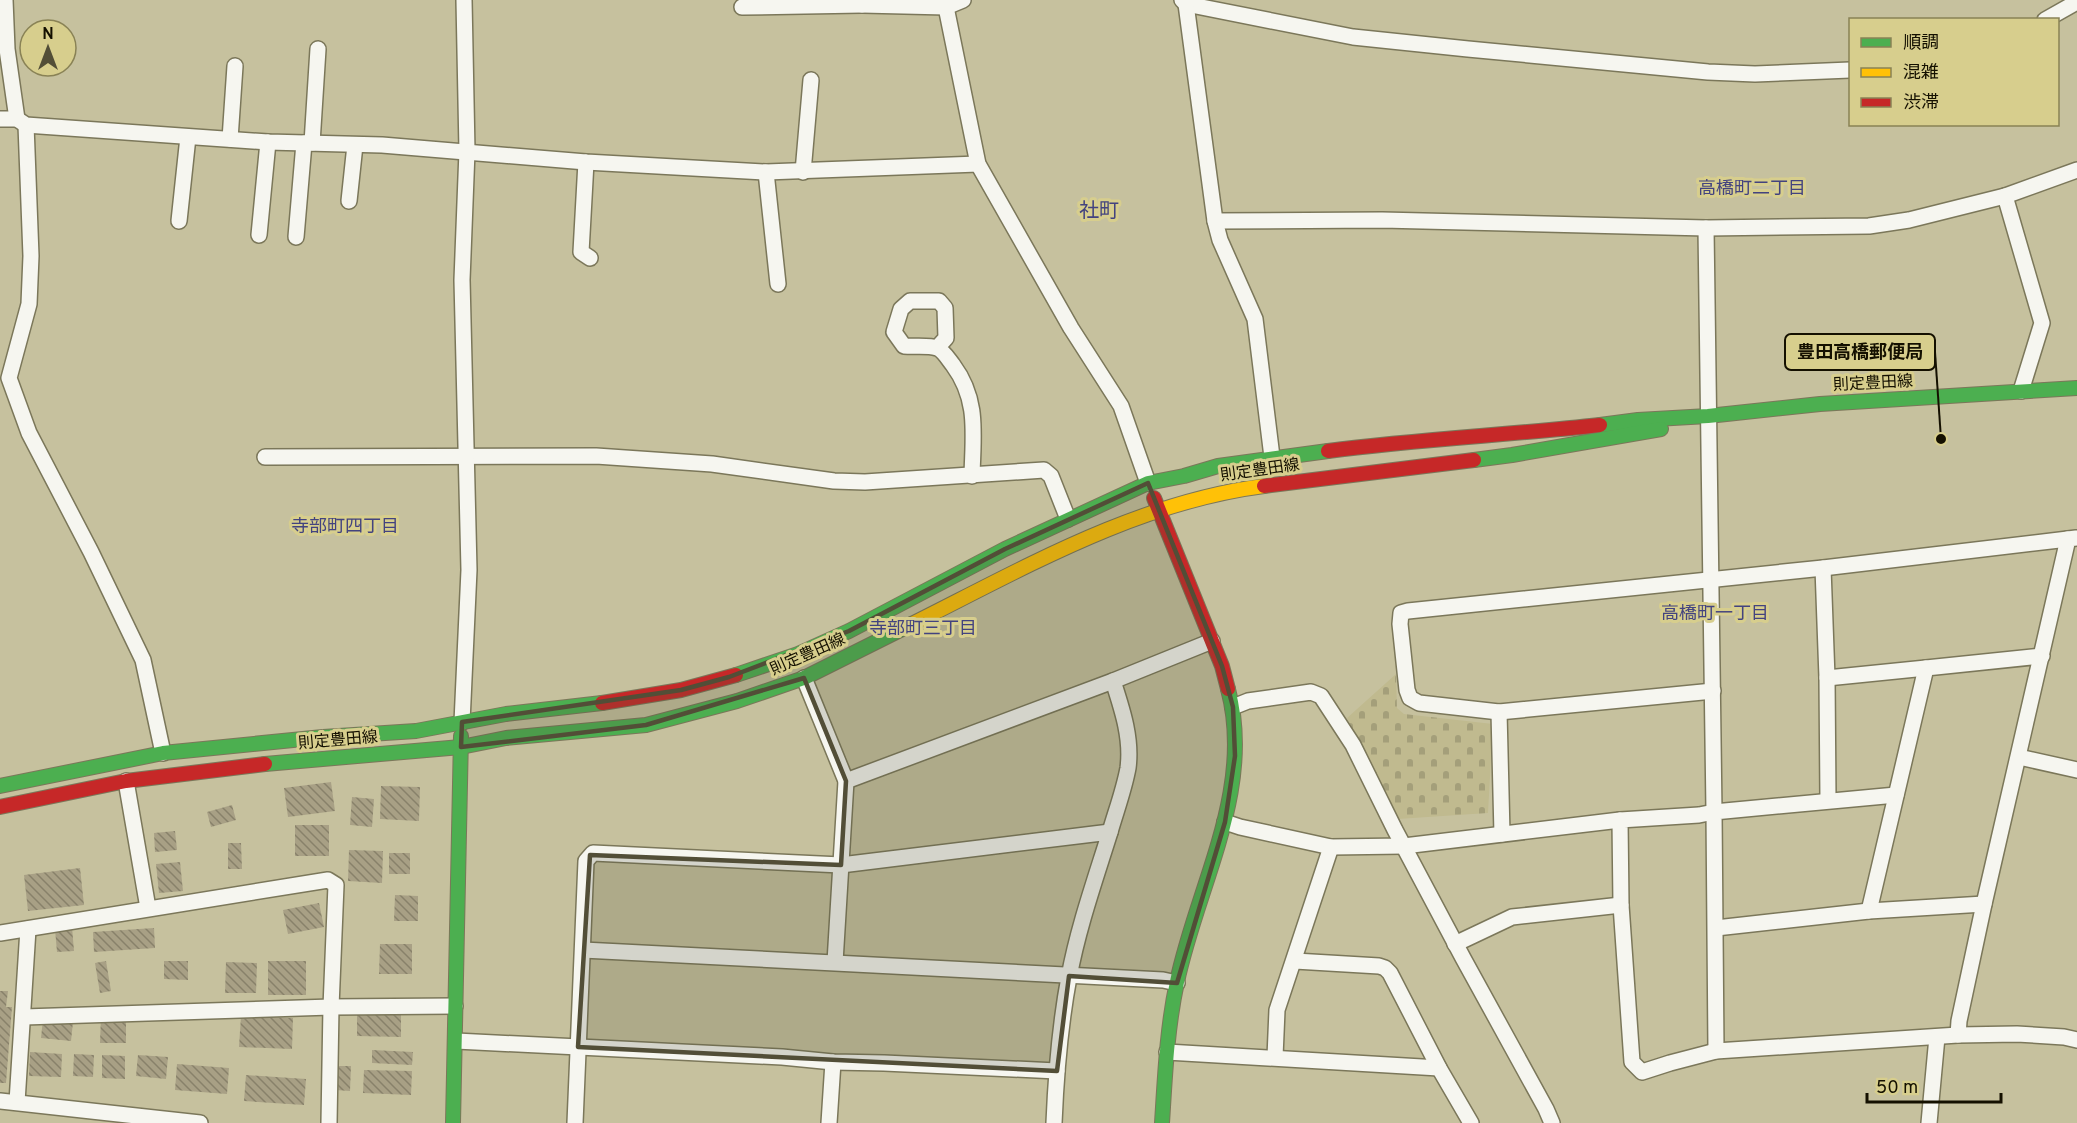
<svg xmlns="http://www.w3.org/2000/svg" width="2077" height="1123" font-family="Overpass,'Noto Sans JP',sans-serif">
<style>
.cemetery{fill:url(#cemetery-stones)}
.building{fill:url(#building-back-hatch)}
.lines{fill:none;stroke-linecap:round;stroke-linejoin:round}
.street-casing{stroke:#7b775a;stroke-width:18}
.fast-casing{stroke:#7b775a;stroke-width:16}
.slow-casing{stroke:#7b775a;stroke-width:16}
.jam-casing{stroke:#7b775a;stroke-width:16}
.street{stroke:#f6f6f0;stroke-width:15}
.fast{stroke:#4caf50;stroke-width:14}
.slow{stroke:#ffc107;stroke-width:14}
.jam{stroke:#c62828;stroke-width:14}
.marked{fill:#524e37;fill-opacity:0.2;stroke:#524e37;stroke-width:4.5;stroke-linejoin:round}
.labels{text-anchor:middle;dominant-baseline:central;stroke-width:6;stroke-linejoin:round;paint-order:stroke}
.street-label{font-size:16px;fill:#141000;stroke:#d7ce8d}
.neighbourhood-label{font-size:18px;fill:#43437f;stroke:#d7ce8d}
.quarter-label{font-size:20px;fill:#43437f;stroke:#d7ce8d}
.leader{fill:none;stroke:#141000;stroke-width:2}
.callout-dot{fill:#141000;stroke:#d7ce8d;stroke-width:2}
.callout{fill:#d7ce8d;stroke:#141000;stroke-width:2}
.callout-label{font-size:18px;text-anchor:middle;font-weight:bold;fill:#141000}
</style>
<defs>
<pattern id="cemetery-stones" width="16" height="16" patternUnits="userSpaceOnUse" patternTransform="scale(1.5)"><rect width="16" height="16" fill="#c0ba8f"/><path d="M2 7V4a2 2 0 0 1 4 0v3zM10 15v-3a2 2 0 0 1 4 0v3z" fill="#a49f7a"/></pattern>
<pattern id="building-back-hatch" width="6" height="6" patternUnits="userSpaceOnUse" patternTransform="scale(1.5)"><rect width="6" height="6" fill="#a8a085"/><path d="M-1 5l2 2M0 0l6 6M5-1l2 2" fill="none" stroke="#88816a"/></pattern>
</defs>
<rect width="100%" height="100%" fill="#c6c19e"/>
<!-- cemetery -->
<path class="cemetery" d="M 1396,674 L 1397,708 L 1404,714 L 1493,724 L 1488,813 L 1398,819 L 1347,718 Z"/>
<!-- building -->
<g class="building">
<path d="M 331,782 L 335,811 L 288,817 L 284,788 Z"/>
<path d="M 381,786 L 420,787 L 419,821 L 380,819 Z"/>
<path d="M 352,797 L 374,799 L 372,827 L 350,825 Z"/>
<path d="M 232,805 L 236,820 L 211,827 L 207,812 Z"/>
<rect x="295" y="825" width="34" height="31"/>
<path d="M 175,831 L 177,850 L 155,852 L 154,833 Z"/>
<path d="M 228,843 L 241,843 L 242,869 L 228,869 Z"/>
<path d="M 349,850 L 383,851 L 382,883 L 348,881 Z"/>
<rect x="389" y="853" width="21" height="21"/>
<path d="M 180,862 L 183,891 L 159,893 L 156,864 Z"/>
<path d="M 80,868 L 84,905 L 28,911 L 24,875 Z"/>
<path d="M 395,895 L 418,896 L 418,921 L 394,921 Z"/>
<path d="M 319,903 L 324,927 L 288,934 L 283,910 Z"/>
<path d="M 72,927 L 74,951 L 57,952 L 55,929 Z"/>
<path d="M 154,928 L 155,948 L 94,952 L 93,932 Z"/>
<path d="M 380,944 L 412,944 L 412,974 L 379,974 Z"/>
<path d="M 106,961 L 111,991 L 100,993 L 95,963 Z"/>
<path d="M 164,961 L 188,961 L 188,980 L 164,979 Z"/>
<rect x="268" y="961" width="38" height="34"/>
<path d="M 226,962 L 257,963 L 256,993 L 225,993 Z"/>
<path d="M 0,991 L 8,991 L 6,1007 L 12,1007 L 6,1083 L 0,1083 Z"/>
<path d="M 357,1013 L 401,1013 L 401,1037 L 357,1036 Z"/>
<path d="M 101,1015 L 126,1016 L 126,1043 L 100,1043 Z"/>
<path d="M 241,1016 L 293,1018 L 292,1049 L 239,1047 Z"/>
<path d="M 43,1019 L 73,1022 L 71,1041 L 41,1038 Z"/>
<path d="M 372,1050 L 413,1052 L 412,1065 L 372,1063 Z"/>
<path d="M 30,1052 L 62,1054 L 61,1077 L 29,1076 Z"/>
<path d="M 74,1054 L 94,1055 L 93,1077 L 73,1076 Z"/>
<path d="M 102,1055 L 125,1056 L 125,1079 L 102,1078 Z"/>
<path d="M 138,1055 L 168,1057 L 166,1079 L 136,1076 Z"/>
<path d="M 177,1064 L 229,1068 L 227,1094 L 175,1090 Z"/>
<path d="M 336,1066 L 351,1066 L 350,1091 L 335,1090 Z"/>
<path d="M 364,1070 L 412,1071 L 411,1095 L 363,1093 Z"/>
<path d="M 246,1075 L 306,1079 L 304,1105 L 244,1101 Z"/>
</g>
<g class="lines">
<defs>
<g id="street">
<path d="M 5,0 L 7,49 L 17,119"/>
<path d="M 862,0 L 862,5 L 946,7 L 963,0"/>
<path d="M 1182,0 L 1186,4 L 1353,37 L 1468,49 L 1708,72 L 1755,74 L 1850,70"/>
<path d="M 1186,4 L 1215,221 L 1220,240 L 1255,319 L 1272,457"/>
<path d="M 742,7 L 862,5"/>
<path d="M 946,7 L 978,164 L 1071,328 L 1121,406 L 1148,483"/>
<path d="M 2045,20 L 2077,2"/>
<path d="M 0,119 L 17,119 L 26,125 L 268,142 L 382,145 L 586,162 L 766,172 L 978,164"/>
<path d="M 26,125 L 31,256 L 29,304 L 9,378 L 29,433 L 91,552 L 143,660 L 163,753"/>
<path d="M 230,139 L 235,66"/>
<path d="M 312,143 L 318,49"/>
<path d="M 586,162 L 581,252 L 590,258"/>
<path d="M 766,172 L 778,284"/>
<path d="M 803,172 L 811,80"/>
<path d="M 2005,196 L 2042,323 L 2021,391"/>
<path d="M 349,201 L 355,145"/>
<path d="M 179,221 L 188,137"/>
<path d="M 1215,221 L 1382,220 L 1706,228 L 1869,226 L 1909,220 L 2005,196 L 2077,170"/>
<path d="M 1706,228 L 1714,812 L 1699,815 L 1620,820 L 1621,905 L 1632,1062 L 1642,1072 L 1670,1063 L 1716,1051 L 1958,1035 L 2017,1034 L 2064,1037 L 2077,1040"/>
<path d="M 259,235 L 268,142"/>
<path d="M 296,237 L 304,143"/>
<path d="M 937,348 L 946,338 L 945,308 L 939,301 L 910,301 L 901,309 L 894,332 L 904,346 C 914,347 929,345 937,348 C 943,350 949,360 953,365 C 979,400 973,434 972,476"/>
<path d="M 265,457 L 596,456 L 712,464 L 834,481 L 865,482 L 1044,470 L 1051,476 L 1068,519"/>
<path d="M 1823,568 L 1827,678 L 1828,800"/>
<path d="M 804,678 L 846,781 L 835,962"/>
<path d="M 1827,678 L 1926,668"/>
<path d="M 1713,691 L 1499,712 L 1419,703 L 1410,698 L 1407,690 L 1400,624 L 1401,613 L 1408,611 L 1823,568 L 2068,539"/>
<path d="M 1233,707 L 1248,701 L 1311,692 L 1321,696 L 1353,745 L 1395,830 L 1463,958 L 1546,1109 L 1552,1123"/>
<path d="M 1499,712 L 1502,834"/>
<path d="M 462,722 L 469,570 L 462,280 L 467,151 L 464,0"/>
<path d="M 2019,757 L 2077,770"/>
<path d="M 126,781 L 148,908"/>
<path d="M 846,781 L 1113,681 L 1212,641"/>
<path d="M 1225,822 L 1240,827 L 1331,847 L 1404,846 L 1620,820"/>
<path d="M 1110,832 C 1116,811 1124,790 1128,768 C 1132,738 1122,709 1113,681"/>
<path d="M 1869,911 L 1926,668 L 2042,656"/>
<path d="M 1716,928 L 1869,911 L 1984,904"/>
<path d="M 0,933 L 328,880 L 336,885 L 331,1007 L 329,1123"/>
<path d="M 1455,944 L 1512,917 L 1621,905"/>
<path d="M 583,950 L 1163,980 L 1177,983"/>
<path d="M 1295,961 L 1379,966 L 1385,968 L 1390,973 L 1439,1068 L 1471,1123"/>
<path d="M 24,1017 L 331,1007 L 455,1006"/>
<path d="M 1958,1035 L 1959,1021 L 1984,904 L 2068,539 L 2076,538"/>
<path d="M 456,1041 L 782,1057 L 833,1062 L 884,1063 L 1057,1071"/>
<path d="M 1716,1051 L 1714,812 L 1896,795"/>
<path d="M 1167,1052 L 1439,1068"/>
<path d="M 1275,1057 L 1277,1010 L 1331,847"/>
<path d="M 0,1101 L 200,1123"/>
<path d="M 17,1102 L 28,929"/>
<path d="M 575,1123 L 586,861 L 593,853 L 841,865 L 1110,832 C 1095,880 1078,928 1069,977 C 1060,1025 1056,1074 1054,1123"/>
<path d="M 829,1123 L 833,1062"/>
<path d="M 1929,1123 L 1937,1037"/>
</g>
<g id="fast">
<path d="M 1600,425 L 1638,420 L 1708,416 L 1820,404 L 2077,388"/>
<path d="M 1474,460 L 1512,455 L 1661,429"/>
<path d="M 736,675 L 798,654 L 849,631 L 1005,549 L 1148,483 L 1184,476 L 1218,466 L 1328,451"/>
<path d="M 265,764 L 461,747 L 506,738 L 646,725 L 737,701 L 804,678 L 912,624"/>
<path d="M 0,786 L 163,753 L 323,737 L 416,731 L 506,714 L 602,703"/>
<path d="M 453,1123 L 461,736"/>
<path d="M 1162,1123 C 1165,1076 1167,1028 1177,982 C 1197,886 1255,790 1228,689"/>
</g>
<path id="slow" d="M 912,624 C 1024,568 1138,502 1264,486"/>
<g id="jam">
<path d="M 1328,451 C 1418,439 1510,435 1600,425"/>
<path d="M 1264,486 L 1474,460"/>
<path d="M 1154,498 L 1222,666 L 1228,689"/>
<path d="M 602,703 L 681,690 L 736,675"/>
<path d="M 0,807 L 126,781 L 265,764"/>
</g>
</defs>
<!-- street casing -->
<use href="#street" class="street-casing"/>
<!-- fast casing -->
<use href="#fast" class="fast-casing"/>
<!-- slow casing -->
<use href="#slow" class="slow-casing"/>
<!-- jam casing -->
<use href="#jam" class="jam-casing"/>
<!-- street -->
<use href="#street" class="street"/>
<!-- fast -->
<use href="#fast" class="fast"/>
<!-- slow -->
<use href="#slow" class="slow"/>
<!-- jam -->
<use href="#jam" class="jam"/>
</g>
<!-- marked area -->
<path class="marked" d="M 1148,483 L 1222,666 L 1233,707 L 1235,756 L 1225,822 L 1177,983 L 1069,976 L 1057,1071 L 578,1047 L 590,855 L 841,865 L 846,781 L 804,678 L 646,725 L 461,747 L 462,722 L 681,690 L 729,677 L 849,631 L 1005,549 Z"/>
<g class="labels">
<!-- street labels -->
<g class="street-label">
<text transform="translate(1873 384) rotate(-3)">則定豊田線</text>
<text transform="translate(1260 471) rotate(-8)">則定豊田線</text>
<text transform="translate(808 655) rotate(-24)">則定豊田線</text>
<text transform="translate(338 741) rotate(-5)">則定豊田線</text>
</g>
<!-- neighbourhood labels -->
<g class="neighbourhood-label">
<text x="1752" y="189">高橋町二丁目</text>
<text x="345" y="527">寺部町四丁目</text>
<text x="1715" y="614">高橋町一丁目</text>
<text x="923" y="629">寺部町三丁目</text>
</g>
<!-- quarter labels -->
<g class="quarter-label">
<text x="1099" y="212">社町</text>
</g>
</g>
<!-- callouts -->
<path class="leader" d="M1941 439L1935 352"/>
<circle class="callout-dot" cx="1941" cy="439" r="6"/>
<rect class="callout" x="1785" y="334" width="150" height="36" rx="6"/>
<g class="callout-label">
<text x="1860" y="358">豊田高橋郵便局</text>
</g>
<!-- legend -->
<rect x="1849" y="18" width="210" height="108" fill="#d7ce8d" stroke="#898255" stroke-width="1.5"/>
<rect x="1861" y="38" width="30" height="9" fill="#4caf50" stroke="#898255" stroke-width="1.5"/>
<text x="1903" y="48" font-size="18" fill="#141000">順調</text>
<rect x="1861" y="68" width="30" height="9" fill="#ffc107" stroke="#898255" stroke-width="1.5"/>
<text x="1903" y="78" font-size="18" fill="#141000">混雑</text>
<rect x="1861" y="98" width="30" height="9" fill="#c62828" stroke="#898255" stroke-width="1.5"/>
<text x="1903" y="108" font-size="18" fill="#141000">渋滞</text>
<!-- north arrow -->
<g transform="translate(48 48)"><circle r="28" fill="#d7ce8d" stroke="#898255" stroke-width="1.5"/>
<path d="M0-4.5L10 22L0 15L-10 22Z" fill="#524e37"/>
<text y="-9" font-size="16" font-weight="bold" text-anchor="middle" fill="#141000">N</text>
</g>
<!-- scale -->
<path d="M1867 1093v9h134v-9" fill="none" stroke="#141000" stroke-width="3"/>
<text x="1876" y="1093" font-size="18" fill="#141000" stroke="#d7ce8d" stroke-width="4.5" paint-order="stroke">50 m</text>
</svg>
